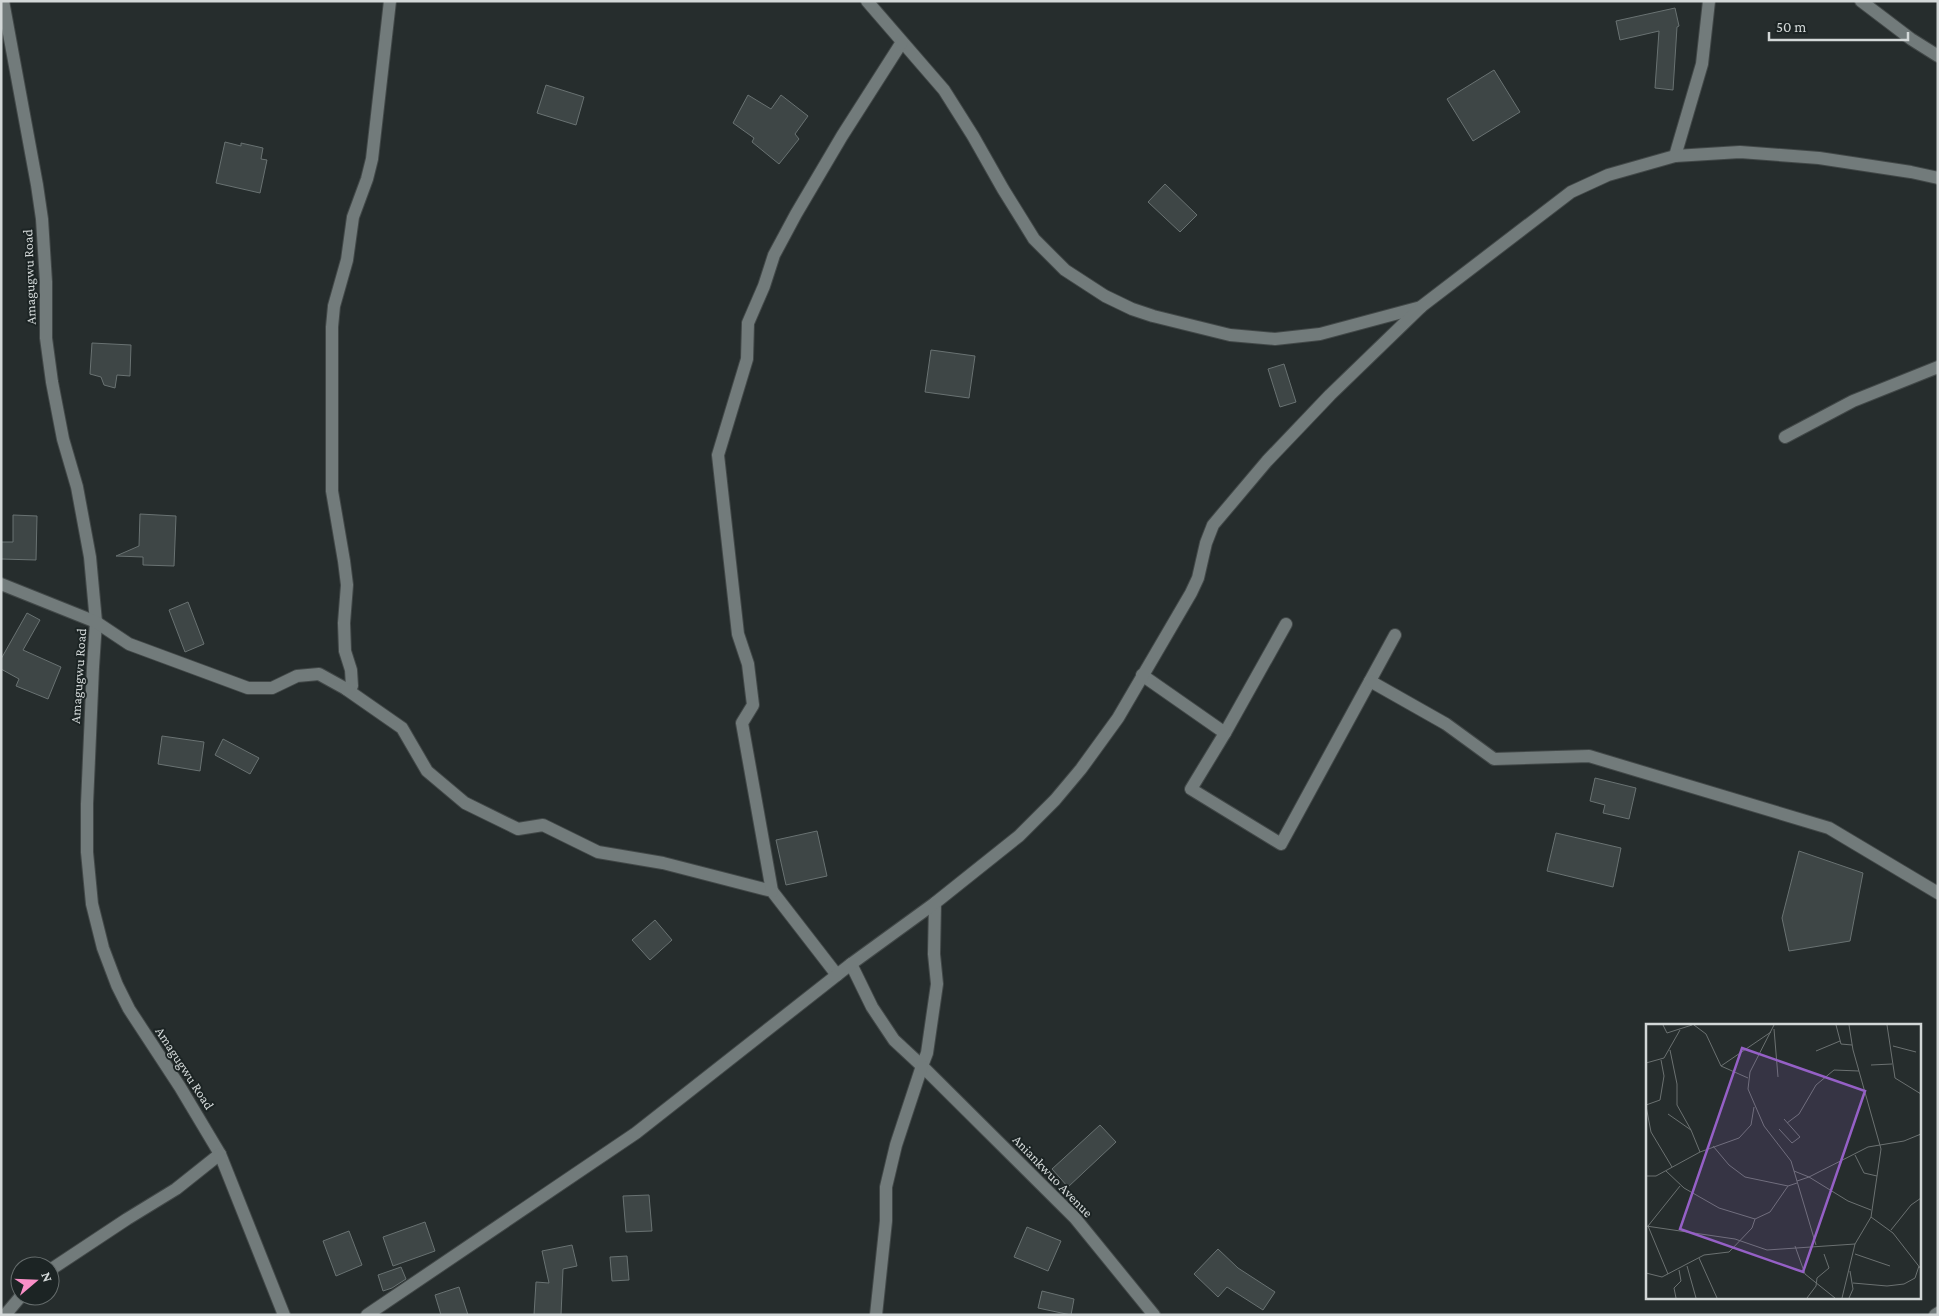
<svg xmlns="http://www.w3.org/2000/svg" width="1939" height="1316" font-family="'Crimson Pro',serif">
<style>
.building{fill:#3e4646;stroke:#697272}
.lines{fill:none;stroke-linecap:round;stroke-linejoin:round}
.minor-casing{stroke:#424848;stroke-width:14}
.minor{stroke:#727b7b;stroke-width:12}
.labels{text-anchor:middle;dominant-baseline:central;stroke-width:4;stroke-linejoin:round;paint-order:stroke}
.street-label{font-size:14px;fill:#d3d8d8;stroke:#1c2424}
.inset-road{fill:none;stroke:#6b7171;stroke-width:1}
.view{fill:#9560c6;fill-opacity:0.15;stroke:#9560c6;stroke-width:2.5}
.inset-edge{fill:none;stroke:#d3d8d8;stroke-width:2.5}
</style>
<rect width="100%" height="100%" fill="#262d2d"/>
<!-- building -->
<g class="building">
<path d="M 1675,8 L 1679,26 L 1677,27 L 1673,90 L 1655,88 L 1659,31 L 1620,40 L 1616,21 Z"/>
<path d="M 1494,70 L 1520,112 L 1473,141 L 1447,99 Z"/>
<path d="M 546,85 L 584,97 L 576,125 L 537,113 Z"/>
<path d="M 748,95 L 771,109 L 781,95 L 808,116 L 795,134 L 799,139 L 779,164 L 752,142 L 754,138 L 733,123 Z"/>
<path d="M 225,142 L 241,146 L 241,143 L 263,148 L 261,159 L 267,160 L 260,193 L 216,183 Z"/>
<path d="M 1165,184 L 1197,215 L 1180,232 L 1148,202 Z"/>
<path d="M 92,343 L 131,345 L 130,376 L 117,375 L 115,388 L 104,385 L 101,377 L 90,374 Z"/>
<path d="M 931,350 L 975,356 L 969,398 L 925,392 Z"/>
<path d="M 1284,364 L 1296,402 L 1280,407 L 1268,369 Z"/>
<path d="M 140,514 L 176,516 L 174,566 L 143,565 L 143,557 L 116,556 L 139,546 Z"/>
<path d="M 13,515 L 37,516 L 36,560 L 1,559 L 1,542 L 13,542 Z"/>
<path d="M 188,602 L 204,644 L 185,652 L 169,610 Z"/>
<path d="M 27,613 L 40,620 L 23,650 L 61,667 L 48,699 L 16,686 L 19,679 L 1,669 L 1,659 Z"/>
<path d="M 162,736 L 204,742 L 200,771 L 158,764 Z"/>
<path d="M 223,739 L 259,758 L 250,774 L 215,755 Z"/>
<path d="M 1595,778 L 1636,788 L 1629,819 L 1603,813 L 1605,805 L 1590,801 Z"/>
<path d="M 817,831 L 827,876 L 786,885 L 776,840 Z"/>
<path d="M 1556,833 L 1621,848 L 1613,887 L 1547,871 Z"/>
<path d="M 1799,851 L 1863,873 L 1850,941 L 1789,951 L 1782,918 Z"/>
<path d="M 655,920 L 672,940 L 650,960 L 632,940 Z"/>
<path d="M 1100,1125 L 1116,1142 L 1068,1187 L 1052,1169 Z"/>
<path d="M 649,1195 L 652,1231 L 626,1232 L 623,1196 Z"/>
<path d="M 425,1222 L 435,1251 L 393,1266 L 383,1237 Z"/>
<path d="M 1027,1227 L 1061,1241 L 1048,1271 L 1014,1257 Z"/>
<path d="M 349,1231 L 362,1265 L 336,1276 L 323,1241 Z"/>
<path d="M 572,1245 L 577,1266 L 563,1269 L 561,1315 L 534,1315 L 536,1282 L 549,1283 L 542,1251 Z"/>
<path d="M 1218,1249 L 1238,1268 L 1275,1292 L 1263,1310 L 1227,1287 L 1218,1297 L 1194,1274 Z"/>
<path d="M 627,1256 L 629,1280 L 612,1281 L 610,1257 Z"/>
<path d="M 401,1267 L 406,1279 L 392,1288 L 383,1291 L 378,1275 Z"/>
<path d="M 459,1287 L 468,1315 L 441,1315 L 435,1295 Z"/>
<path d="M 1042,1291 L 1074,1299 L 1071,1315 L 1038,1308 Z"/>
</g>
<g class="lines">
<defs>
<g id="minor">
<path d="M 3,1 L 37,185 L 42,219 L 46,282 L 46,338 L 52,382 L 63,439 L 77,487 L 90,557 L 96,622 L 93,667 L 87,804 L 87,852 L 92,904 L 103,948 L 117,985 L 129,1009 L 180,1087 L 220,1154 L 284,1315"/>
<path d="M 867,1 L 944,90 L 973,136 L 1003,189 L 1034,239 L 1065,270 L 1105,296 L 1132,309 L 1153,316 L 1230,335 L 1275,339 L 1320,334 L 1421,307"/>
<path d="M 1861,1 L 1911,39 L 1938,56"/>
<path d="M 1675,156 L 1702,64 L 1709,1"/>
<path d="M 1785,437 L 1853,401 L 1938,367"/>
<path d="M 1,584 L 96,622 L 129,644 L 248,688 L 272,688 L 297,676 L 319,674 L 348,690 L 352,686 L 351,670 L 345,651 L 344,623 L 347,585 L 344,561 L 332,491 L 332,327 L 334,306 L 347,260 L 353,217 L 367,179 L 372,159 L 390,1"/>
<path d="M 1286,624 L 1225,733 L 1191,789 L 1281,844 L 1395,635"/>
<path d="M 1142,675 L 1225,733"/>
<path d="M 1370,681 L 1446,724 L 1494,759 L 1589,756 L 1829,828 L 1938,893"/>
<path d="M 346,689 L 402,728 L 427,771 L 465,803 L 518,829 L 543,825 L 598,852 L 663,863 L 772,891 L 837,975"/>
<path d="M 772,891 L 742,723 L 753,705 L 748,664 L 738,634 L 718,455 L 747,359 L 748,323 L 764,286 L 774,255 L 796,214 L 842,136 L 902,42"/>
<path d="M 935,903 L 934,954 L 937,984 L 927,1053 L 922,1066 L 1075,1218 L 1154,1315"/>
<path d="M 851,964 L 872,1007 L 894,1040 L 922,1066 L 896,1145 L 886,1187 L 886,1221 L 876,1315"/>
<path d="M 50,1270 L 127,1219 L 176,1189 L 220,1154"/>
<path d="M 5,1315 L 21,1296"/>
<path d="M 367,1315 L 636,1133 L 851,964 L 935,903 L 1019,836 L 1055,800 L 1081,769 L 1118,718 L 1191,593 L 1198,578 L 1206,543 L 1213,525 L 1267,461 L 1330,395 L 1422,306 L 1571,192 L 1608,175 L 1675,156 L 1740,152 L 1819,158 L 1911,172 L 1938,178"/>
<path d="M 1935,1315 L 1938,1313"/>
</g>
</defs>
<!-- minor casing -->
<use href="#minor" class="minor-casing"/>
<!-- minor -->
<use href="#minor" class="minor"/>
</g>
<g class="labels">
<!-- street labels -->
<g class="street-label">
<text transform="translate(29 277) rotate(-92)">Amagugwu Road</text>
<text transform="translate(78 676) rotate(-86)">Amagugwu Road</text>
<text transform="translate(185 1068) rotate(57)">Amagugwu Road</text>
<text transform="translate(1053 1176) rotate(46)">Aniankwuo Avenue</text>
</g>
</g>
<!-- overview -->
<g transform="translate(1646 1024)">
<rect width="275" height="275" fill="#262d2d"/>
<path class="inset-road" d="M 17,1 L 21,9 L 46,1M 48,1 L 60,10 L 75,42 L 102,54M 128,1 L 104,48 L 102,65 L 118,102 L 145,137 L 170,221M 190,1 L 195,20 L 206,21M 241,1 L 249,54 L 275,70M 128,5 L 132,53M 247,22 L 270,28M 24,26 L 31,60 L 31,81 L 45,106M 170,27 L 194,17M 0,39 L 18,34 L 34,6M 225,41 L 246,40M 75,42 L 125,8M 0,81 L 14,76 L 18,52 L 15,36M 0,82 L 5,108 L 26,143M 22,90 L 45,106 L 54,128M 141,99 L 153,90 L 170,61 L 188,46 L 213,47M 133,105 L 146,119 L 154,113 L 138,95M 67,122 L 83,141 L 99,153 L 142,162M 209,131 L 218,149 L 231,152M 148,147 L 163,153 L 222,123 L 258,117 L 275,110M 0,152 L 10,152 L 54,128 L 93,114 L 105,101 L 108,83M 151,157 L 163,153 L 202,177 L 225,186M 225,193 L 247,209 L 275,245M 109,195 L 124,188 L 142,162 L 151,159M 0,202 L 89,215 L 121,226 L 209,220M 245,206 L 265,181 L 275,174M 149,222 L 159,250 L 189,274M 209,230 L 244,242M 53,234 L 71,274M 41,242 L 50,274M 0,249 L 16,253 L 58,231 L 83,228 L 106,204 L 109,195 L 73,184 L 38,164 L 20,147M 22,250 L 2,202 L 34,162M 207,259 L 241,262 L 258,260 L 269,254 L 273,242M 30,274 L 28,264 L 35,257 L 33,246M 161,274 L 170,262 L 171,254 L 183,244 L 178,230M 196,274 L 209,220 L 225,193 L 235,125 L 207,26 L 203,1M 203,274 L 207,265 L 204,247"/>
<path class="view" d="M 96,24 L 219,67 L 157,248 L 34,205 Z"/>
<rect width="275" height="275" class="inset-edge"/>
</g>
<!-- border -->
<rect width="1939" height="1316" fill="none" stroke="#d3d8d8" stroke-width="5"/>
<!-- north arrow -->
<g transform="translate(35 1281) rotate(71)"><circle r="24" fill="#1c2424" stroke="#656c6c"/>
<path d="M0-4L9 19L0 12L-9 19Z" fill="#fa8fc7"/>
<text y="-8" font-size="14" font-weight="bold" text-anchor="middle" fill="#d3d8d8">N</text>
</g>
<!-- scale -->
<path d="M1769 32v8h139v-8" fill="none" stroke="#d3d8d8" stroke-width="2.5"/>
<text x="1776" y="32" font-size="15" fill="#d3d8d8" stroke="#1c2424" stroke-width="4" paint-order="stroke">50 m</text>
</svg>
